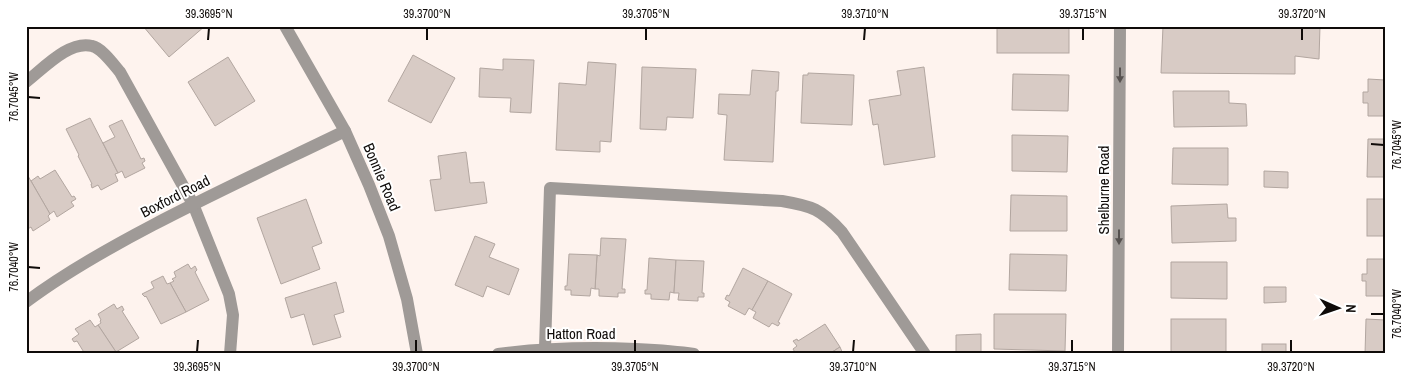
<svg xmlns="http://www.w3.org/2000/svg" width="1411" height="380" font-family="'Archivo Narrow',sans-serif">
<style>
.building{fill:#d8cbc5;stroke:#b2a6a0}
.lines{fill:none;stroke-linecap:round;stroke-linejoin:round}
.minor{stroke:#9f9a97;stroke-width:12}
.oneway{fill:#575250}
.ticks{fill:none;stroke:#0f0b09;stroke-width:2}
.labels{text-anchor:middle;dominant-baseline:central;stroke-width:4;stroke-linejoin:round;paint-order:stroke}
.street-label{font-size:15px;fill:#0f0b09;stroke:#fff}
.neatline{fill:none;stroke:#0f0b09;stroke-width:2}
.ticks-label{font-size:12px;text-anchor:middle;fill:#0f0b09}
</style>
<rect width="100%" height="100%" fill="#fef3ee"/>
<!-- building -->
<g class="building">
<path d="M 143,26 L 205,26 L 169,57 Z"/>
<rect x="997" y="26" width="72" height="27"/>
<path d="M 1163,26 L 1320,26 L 1319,59 L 1295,56 L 1295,74 L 1161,73 Z"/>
<path d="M 413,55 L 455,78 L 431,123 L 388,101 Z"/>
<path d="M 228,57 L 255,101 L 215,126 L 188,82 Z"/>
<path d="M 503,59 L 534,60 L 531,113 L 510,112 L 511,98 L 479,97 L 480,68 L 503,70 Z"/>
<path d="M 588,62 L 616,64 L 611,142 L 600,141 L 600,152 L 556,150 L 559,83 L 586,85 Z"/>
<path d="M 642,67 L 696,69 L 693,118 L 667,117 L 666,130 L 640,129 Z"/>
<path d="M 924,67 L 935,157 L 884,165 L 878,124 L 873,125 L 869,100 L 901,95 L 897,71 Z"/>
<path d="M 752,70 L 779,72 L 778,91 L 776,91 L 773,162 L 724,160 L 727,115 L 718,114 L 719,94 L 750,95 Z"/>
<path d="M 808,73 L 854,75 L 852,125 L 801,123 L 803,75 L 808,75 Z"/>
<path d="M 1013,74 L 1069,75 L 1068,111 L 1012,110 Z"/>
<path d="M 1368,79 L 1385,80 L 1385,116 L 1368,116 L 1368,103 L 1363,103 L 1363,92 L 1368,92 Z"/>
<path d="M 1173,91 L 1229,91 L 1229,103 L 1246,104 L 1247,126 L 1174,127 Z"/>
<path d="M 90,118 L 118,173 L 115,174 L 118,181 L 101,190 L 98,185 L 92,188 L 91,184 L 92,184 L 78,156 L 79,155 L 66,129 Z"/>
<path d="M 122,120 L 141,159 L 144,158 L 145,161 L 142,163 L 145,168 L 125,178 L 122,171 L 118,173 L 103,143 L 115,137 L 109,126 Z"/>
<path d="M 1012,135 L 1068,136 L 1067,172 L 1012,171 Z"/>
<path d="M 1368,139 L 1385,139 L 1385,177 L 1367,177 Z"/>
<path d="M 1173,148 L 1228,148 L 1228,185 L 1172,184 Z"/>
<path d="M 466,152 L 470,183 L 484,182 L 487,203 L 435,211 L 430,180 L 441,179 L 438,156 Z"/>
<path d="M 55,170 L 72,197 L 74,196 L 76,199 L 71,202 L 74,206 L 57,217 L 54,211 L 50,214 L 31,181 L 38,176 L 40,179 Z"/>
<path d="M 1264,171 L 1288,172 L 1288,188 L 1264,187 Z"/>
<path d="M 28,176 L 50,214 L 48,216 L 50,220 L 33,231 L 31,227 L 26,230 L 26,177 Z"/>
<path d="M 1011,195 L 1067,196 L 1067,231 L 1010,231 Z"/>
<path d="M 306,199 L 322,243 L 312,247 L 320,269 L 281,284 L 257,218 Z"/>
<rect x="1367" y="199" width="18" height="37"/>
<path d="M 1227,204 L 1228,218 L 1236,218 L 1236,241 L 1172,243 L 1171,206 Z"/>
<path d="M 475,236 L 495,244 L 489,257 L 519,269 L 509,295 L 487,286 L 483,297 L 455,285 Z"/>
<path d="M 601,238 L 626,239 L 622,289 L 625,289 L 625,293 L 618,293 L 618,297 L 599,296 L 599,289 L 595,289 L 597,255 L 600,256 Z"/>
<path d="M 569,254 L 597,255 L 595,289 L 591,288 L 590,296 L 571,295 L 571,290 L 565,290 L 565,286 L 567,286 Z"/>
<path d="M 1010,254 L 1067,255 L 1066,291 L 1009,290 Z"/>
<path d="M 649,258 L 676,260 L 674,293 L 670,292 L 669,300 L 651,299 L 651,294 L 645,294 L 645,290 L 647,290 Z"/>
<path d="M 1367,259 L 1385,259 L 1385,296 L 1366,296 L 1366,281 L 1362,281 L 1362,274 L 1367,274 Z"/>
<path d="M 676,260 L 704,261 L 702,293 L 704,293 L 704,297 L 698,297 L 698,301 L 678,300 L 679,293 L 674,293 Z"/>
<path d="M 1171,262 L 1227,262 L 1227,299 L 1171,298 Z"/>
<path d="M 188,264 L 191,269 L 195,266 L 197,270 L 195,272 L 209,300 L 186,312 L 170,283 L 174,281 L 172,279 L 176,277 L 174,272 Z"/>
<path d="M 743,268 L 768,281 L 752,310 L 749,308 L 745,315 L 728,306 L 730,302 L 725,299 L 727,295 L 729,296 Z"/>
<path d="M 163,276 L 167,284 L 170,283 L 186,312 L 161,324 L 146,296 L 145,297 L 142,294 L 154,288 L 151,282 Z"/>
<path d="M 768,281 L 792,294 L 778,322 L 780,323 L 778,326 L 772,323 L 769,327 L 753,318 L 756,312 L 752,310 Z"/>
<path d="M 336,282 L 344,312 L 334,315 L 341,337 L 313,345 L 304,314 L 291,318 L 285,298 Z"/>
<path d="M 1264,287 L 1286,287 L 1286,302 L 1264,303 Z"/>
<path d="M 114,304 L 117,309 L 122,306 L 124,310 L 122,311 L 139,338 L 116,352 L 98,325 L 101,323 L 100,321 L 101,320 L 98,314 Z"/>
<path d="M 994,314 L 1066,314 L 1065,351 L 994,349 Z"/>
<rect x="1171" y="319" width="55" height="35"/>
<path d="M 1366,319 L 1385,320 L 1385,354 L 1365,354 Z"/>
<path d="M 90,320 L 95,327 L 98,325 L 116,352 L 114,354 L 85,354 L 77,341 L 74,342 L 72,339 L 79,334 L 75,329 Z"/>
<path d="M 825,324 L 840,347 L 829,354 L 796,354 L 793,349 L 797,346 L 793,341 L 797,339 L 798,341 Z"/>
<path d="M 981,334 L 981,354 L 956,354 L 956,335 Z"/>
<rect x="1262" y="344" width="24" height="10"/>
<path d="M 840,347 L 843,354 L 829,354 Z"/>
</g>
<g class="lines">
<!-- minor -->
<g class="minor">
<path d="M 285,26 L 345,131 L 369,185 L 389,236 L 407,299 L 417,354"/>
<path d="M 26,82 C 43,69 69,40 92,46 C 102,48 114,65 120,72 L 193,204 L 229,294 L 233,315 L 230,354"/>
<path d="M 26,302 C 66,272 109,248 153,225 C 216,192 281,162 345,131"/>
<path d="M 498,354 C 544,348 589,347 636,349 C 656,350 675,351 694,354"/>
<path d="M 547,354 L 545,348 L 550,188 L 782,201 C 812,206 821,209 842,232 L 925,354"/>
<path d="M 1118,354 L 1120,26"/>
</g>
</g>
<!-- one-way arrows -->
<defs><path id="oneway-solid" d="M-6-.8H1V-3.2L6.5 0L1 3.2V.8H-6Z" transform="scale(1.25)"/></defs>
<g class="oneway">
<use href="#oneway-solid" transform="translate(1120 75) rotate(90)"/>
<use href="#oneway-solid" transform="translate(1119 237) rotate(90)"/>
</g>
<!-- ticks -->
<path class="ticks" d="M 208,40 L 209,28M 427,40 L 427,28M 646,40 L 646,28M 864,40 L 865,28M 1083,40 L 1083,28M 1302,40 L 1302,28M 28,97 L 40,98M 1371,144 L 1384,145M 28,267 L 40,268M 1371,314 L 1384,314M 197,352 L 198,340M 416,352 L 416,340M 635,352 L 635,340M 853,352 L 854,340M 1072,352 L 1072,340M 1291,352 L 1291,340"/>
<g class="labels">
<!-- street labels -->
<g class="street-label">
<text transform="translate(382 177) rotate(67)">Bonnie Road</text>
<text transform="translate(1103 190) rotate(-90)">Shelburne Road</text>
<text transform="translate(175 196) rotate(-27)">Boxford Road</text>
<text x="581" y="333">Hatton Road</text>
</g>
</g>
<!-- border -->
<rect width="1411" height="380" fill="none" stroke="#ffffff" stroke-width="55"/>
<!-- north arrow -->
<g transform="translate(1338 308) rotate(92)" stroke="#ffffff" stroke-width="4" paint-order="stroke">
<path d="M0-4L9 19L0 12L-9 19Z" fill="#0f0b09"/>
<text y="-8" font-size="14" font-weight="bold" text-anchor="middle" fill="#0f0b09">N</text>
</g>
<rect x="28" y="28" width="1356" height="324" class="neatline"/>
<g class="ticks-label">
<text x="209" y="18">39.3695°N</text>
<text x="427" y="18">39.3700°N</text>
<text x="646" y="18">39.3705°N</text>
<text x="865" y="18">39.3710°N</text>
<text x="1083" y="18">39.3715°N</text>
<text x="1302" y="18">39.3720°N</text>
<text transform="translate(14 97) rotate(-90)" y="4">76.7045°W</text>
<text transform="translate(1397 145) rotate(-90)" y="4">76.7045°W</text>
<text transform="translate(14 267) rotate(-90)" y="4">76.7040°W</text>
<text transform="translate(1397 314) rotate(-90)" y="4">76.7040°W</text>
<text x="197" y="371">39.3695°N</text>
<text x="416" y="371">39.3700°N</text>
<text x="635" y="371">39.3705°N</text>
<text x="853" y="371">39.3710°N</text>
<text x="1072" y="371">39.3715°N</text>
<text x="1291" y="371">39.3720°N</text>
</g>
</svg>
